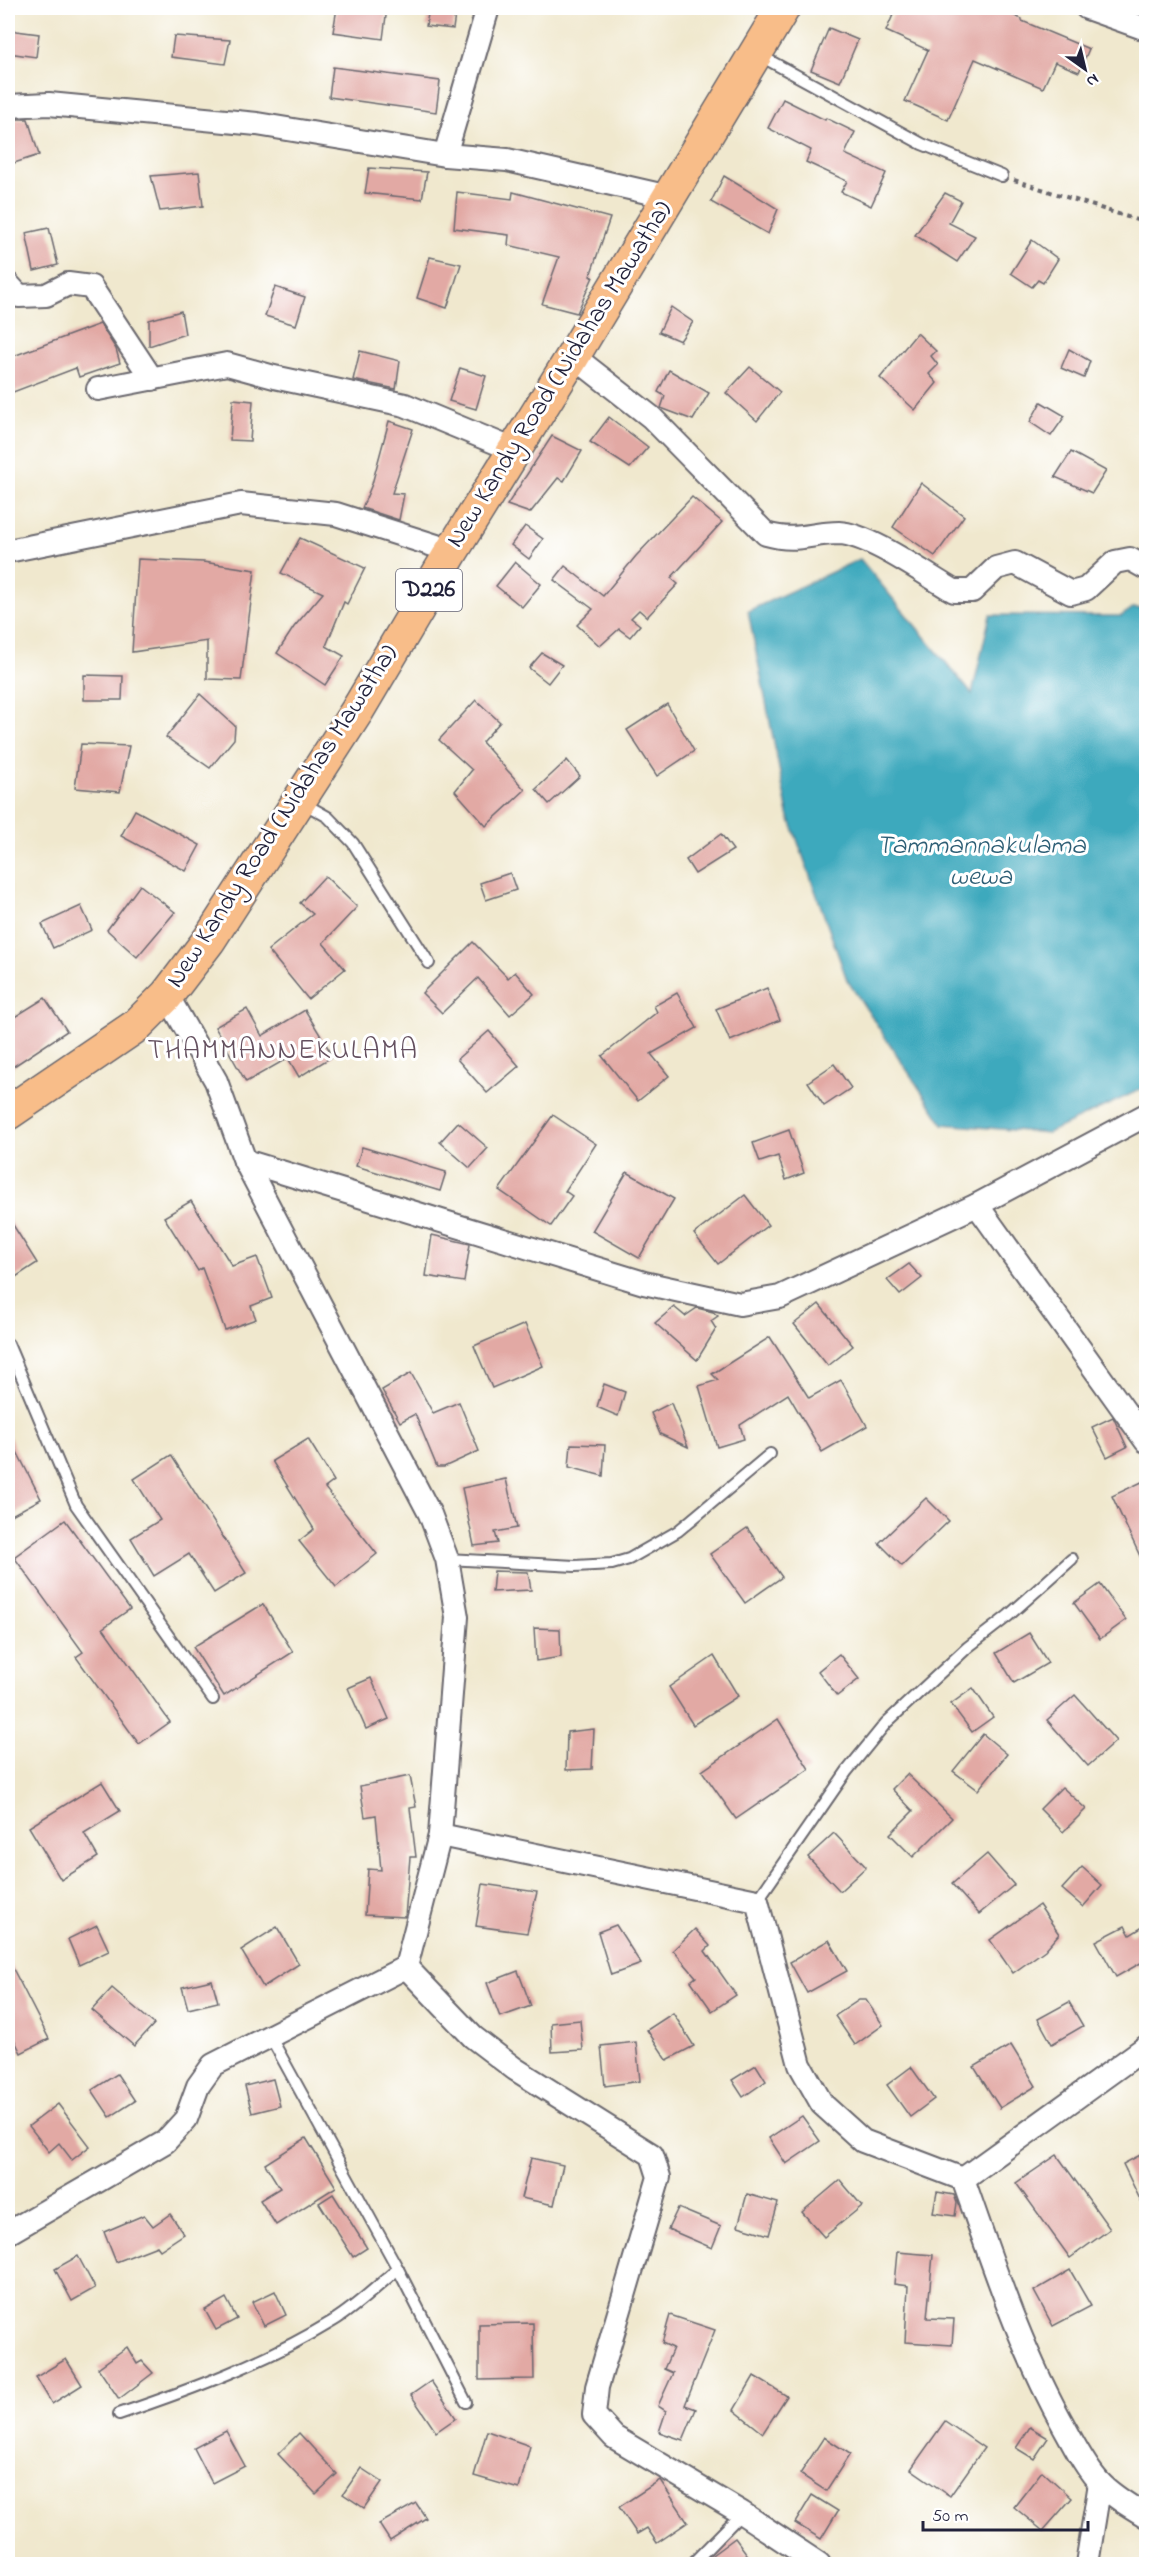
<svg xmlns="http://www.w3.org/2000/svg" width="1154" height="2572" font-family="'Indie Flower',sans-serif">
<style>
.water{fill:#3da9bd;stroke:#30667c;stroke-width:1.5}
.building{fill:#e2a9a4}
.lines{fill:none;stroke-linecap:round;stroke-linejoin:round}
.service-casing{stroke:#6a676e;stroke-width:14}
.minor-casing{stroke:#6a676e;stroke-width:26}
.primary-casing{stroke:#6a676e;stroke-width:36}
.path{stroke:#6a676e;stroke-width:4;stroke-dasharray:4.5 4.5;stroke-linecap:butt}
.service{stroke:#fff;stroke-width:10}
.minor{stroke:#fff;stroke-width:22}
.primary{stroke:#f8bd89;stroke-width:33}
.labels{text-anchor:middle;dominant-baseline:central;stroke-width:6;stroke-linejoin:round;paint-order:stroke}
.shield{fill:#fff;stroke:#646476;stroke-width:1.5}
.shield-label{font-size:24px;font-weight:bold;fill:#22223b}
.street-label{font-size:26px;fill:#22223b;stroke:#fff}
.water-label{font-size:27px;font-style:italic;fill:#2e5f76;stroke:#fff}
.quarter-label{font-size:28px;letter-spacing:1.5px;fill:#655160;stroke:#fff}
</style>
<rect width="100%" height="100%" fill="#fff"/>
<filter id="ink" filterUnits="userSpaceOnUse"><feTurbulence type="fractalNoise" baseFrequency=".0167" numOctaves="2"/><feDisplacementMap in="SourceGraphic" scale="12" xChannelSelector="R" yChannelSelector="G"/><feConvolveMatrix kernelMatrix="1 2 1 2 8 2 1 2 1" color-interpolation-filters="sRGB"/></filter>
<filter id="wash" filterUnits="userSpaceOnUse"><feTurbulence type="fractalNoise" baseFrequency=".008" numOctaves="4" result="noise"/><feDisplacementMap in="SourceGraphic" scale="24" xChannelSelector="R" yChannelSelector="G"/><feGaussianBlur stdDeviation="1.35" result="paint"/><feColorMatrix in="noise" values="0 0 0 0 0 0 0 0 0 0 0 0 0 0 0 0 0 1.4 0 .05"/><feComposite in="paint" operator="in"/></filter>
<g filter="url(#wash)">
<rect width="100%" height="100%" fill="#f0e8ce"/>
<!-- water -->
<path class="water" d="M 860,559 L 972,694 L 990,615 L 1121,616 L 1133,608 L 1146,608 L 1146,1087 L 1048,1133 L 943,1124 L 847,980 L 788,814 L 748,611 Z"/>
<g id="blocks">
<!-- building -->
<g class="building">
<path d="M 337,8 L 387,8 L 383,39 L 333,32 Z"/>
<path d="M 429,8 L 456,8 L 453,29 L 426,26 Z"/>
<path d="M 896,8 L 996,8 L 1022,19 L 1022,21 L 1089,49 L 1079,72 L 1055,62 L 1043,88 L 975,59 L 948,120 L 905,101 L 928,50 L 886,31 Z"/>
<path d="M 829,28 L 858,40 L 840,82 L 811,70 Z"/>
<path d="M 8,30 L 39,34 L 36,57 L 8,53 Z"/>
<path d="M 174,36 L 230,40 L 225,64 L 171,57 Z"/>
<path d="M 333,67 L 440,81 L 436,112 L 329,97 Z"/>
<path d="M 783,99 L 825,120 L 826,118 L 855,132 L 845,154 L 886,173 L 871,206 L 841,192 L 847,181 L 806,162 L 811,150 L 768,128 Z"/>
<path d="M 18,119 L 28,119 L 39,155 L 8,165 L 8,122 Z"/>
<path d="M 369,168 L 427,172 L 422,199 L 365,193 Z"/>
<path d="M 199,172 L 203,206 L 160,211 L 151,176 Z"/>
<path d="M 724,176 L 778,209 L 768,234 L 711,202 Z"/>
<path d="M 457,192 L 512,199 L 513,192 L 610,218 L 590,276 L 593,277 L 577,313 L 542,304 L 559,257 L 508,245 L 509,235 L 454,228 Z"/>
<path d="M 945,193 L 961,201 L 949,223 L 975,236 L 957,262 L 915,235 Z"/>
<path d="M 49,228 L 58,265 L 34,271 L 26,233 Z"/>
<path d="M 1032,240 L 1058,259 L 1043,283 L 1038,280 L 1032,287 L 1011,273 Z"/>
<path d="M 430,257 L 461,264 L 447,308 L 417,298 Z"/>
<path d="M 275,287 L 305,297 L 296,325 L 265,316 Z"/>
<path d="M 671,307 L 693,322 L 680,341 L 659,332 Z"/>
<path d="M 181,311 L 185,334 L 149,346 L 149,320 Z"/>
<path d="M 100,324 L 116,349 L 120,363 L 79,377 L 76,368 L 8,394 L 8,358 Z"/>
<path d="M 917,333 L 936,351 L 931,356 L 938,365 L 929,374 L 937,383 L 915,410 L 880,378 Z"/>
<path d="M 1069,349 L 1090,361 L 1084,378 L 1061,368 Z"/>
<path d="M 360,351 L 400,361 L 396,389 L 353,380 Z"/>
<path d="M 750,367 L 780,392 L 757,421 L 726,393 Z"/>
<path d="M 460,368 L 486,376 L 476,409 L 449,401 Z"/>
<path d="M 669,370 L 709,393 L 693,420 L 661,408 L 665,396 L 658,392 Z"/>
<path d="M 233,399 L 253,401 L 250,441 L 230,440 Z"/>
<path d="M 1041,402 L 1065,416 L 1051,436 L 1030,422 Z"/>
<path d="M 609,417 L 648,447 L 630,468 L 590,442 Z"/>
<path d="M 389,421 L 413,429 L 392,493 L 404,494 L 399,520 L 362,508 L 372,484 Z"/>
<path d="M 552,436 L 582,451 L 564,481 L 558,478 L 530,513 L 507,505 Z"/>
<path d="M 1071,452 L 1106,471 L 1092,493 L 1055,477 Z"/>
<path d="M 921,483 L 964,516 L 935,556 L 893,527 Z"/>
<path d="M 692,497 L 722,522 L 671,578 L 678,584 L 647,617 L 639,610 L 631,618 L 640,625 L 630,637 L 619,629 L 600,646 L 577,625 L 593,609 L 554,580 L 565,566 L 603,596 L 636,556 Z"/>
<path d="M 525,526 L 543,539 L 529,559 L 511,545 Z"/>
<path d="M 300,538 L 365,568 L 347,604 L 344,602 L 326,646 L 344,656 L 325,685 L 277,653 L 294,627 L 323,593 L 281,573 Z"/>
<path d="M 138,559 L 203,562 L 255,570 L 241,680 L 207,679 L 207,641 L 132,652 Z"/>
<path d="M 515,562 L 541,584 L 522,607 L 496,586 Z"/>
<path d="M 542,653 L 562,665 L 548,683 L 529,668 Z"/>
<path d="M 84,675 L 123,676 L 122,700 L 84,700 Z"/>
<path d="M 200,694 L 235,726 L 234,739 L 210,768 L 166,737 Z"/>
<path d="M 476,700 L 500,722 L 482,742 L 525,790 L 486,826 L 455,791 L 472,770 L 439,740 Z"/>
<path d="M 667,704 L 694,751 L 657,776 L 627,730 Z"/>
<path d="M 81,744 L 129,746 L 120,792 L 75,788 Z"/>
<path d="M 567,760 L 580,776 L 549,804 L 536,789 Z"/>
<path d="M 135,810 L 200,845 L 186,871 L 121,836 Z"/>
<path d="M 721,834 L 733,850 L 695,874 L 686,860 Z"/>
<path d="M 510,873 L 516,890 L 486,900 L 480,883 Z"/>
<path d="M 325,876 L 357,907 L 323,943 L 345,969 L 308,999 L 268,950 L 313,914 L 300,903 Z"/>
<path d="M 140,885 L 175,912 L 137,957 L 107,930 Z"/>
<path d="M 81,906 L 92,930 L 53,948 L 42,924 Z"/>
<path d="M 473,942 L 508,978 L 515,972 L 534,994 L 510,1015 L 478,978 L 442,1013 L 422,993 Z"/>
<path d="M 767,988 L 780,1020 L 730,1041 L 716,1009 Z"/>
<path d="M 677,993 L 697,1028 L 651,1054 L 669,1076 L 638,1101 L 602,1056 L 657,1012 L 654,1006 Z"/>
<path d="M 45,998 L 67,1031 L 8,1070 L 8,1021 Z"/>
<path d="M 247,1009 L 262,1036 L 305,1010 L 333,1056 L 299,1077 L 288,1058 L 246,1082 L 215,1027 Z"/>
<path d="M 489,1031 L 519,1066 L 487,1093 L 457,1059 Z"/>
<path d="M 834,1064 L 851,1088 L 824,1106 L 808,1082 Z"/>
<path d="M 553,1115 L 596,1144 L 565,1191 L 572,1196 L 551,1226 L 499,1190 Z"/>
<path d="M 458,1122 L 488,1148 L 470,1168 L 440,1142 Z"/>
<path d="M 789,1130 L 804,1173 L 786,1180 L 778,1156 L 760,1162 L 753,1143 Z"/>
<path d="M 362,1147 L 446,1172 L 440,1191 L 356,1166 Z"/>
<path d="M 627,1172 L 674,1199 L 639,1258 L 592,1231 Z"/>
<path d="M 745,1195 L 768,1225 L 718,1264 L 694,1234 Z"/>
<path d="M 191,1201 L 232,1266 L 257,1257 L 272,1298 L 251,1306 L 256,1319 L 225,1330 L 202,1268 L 198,1271 L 164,1217 Z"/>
<path d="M 8,1217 L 37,1263 L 8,1282 Z"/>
<path d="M 432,1235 L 470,1244 L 464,1282 L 426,1276 Z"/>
<path d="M 909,1264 L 922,1278 L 900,1295 L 887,1280 Z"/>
<path d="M 819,1304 L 853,1346 L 828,1366 L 794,1324 Z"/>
<path d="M 674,1307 L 685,1316 L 697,1308 L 713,1312 L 718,1316 L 711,1321 L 716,1329 L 697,1360 L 655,1323 Z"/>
<path d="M 525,1324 L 543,1366 L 492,1388 L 474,1346 Z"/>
<path d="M 770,1337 L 809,1398 L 841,1380 L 867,1426 L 822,1452 L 788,1394 L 740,1425 L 744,1439 L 717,1447 L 699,1386 L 718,1380 L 712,1374 Z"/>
<path d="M 411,1373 L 433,1413 L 459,1402 L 479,1451 L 444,1467 L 437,1467 L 415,1414 L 400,1422 L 382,1390 Z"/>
<path d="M 604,1384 L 625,1392 L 618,1416 L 597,1407 Z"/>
<path d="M 671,1403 L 688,1447 L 660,1434 L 651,1413 Z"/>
<path d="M 1113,1417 L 1127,1447 L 1107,1457 L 1092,1427 Z"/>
<path d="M 8,1434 L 41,1499 L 8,1517 Z"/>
<path d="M 308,1439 L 334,1481 L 325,1488 L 377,1554 L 336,1587 L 299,1541 L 314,1529 L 272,1461 Z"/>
<path d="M 571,1444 L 605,1445 L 603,1476 L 569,1467 Z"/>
<path d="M 171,1455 L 246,1573 L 214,1593 L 189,1554 L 154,1576 L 131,1538 L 160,1520 L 134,1479 Z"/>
<path d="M 506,1479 L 517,1528 L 495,1532 L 498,1543 L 474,1546 L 462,1488 Z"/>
<path d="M 1146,1480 L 1146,1569 L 1112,1496 Z"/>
<path d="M 926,1498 L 949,1521 L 902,1566 L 879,1543 Z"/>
<path d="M 65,1520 L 130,1609 L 103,1628 L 170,1722 L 139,1744 L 76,1657 L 83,1652 L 14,1557 Z"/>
<path d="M 747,1528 L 782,1577 L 745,1603 L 710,1554 Z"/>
<path d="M 494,1571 L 528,1572 L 531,1590 L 492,1592 Z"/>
<path d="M 1100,1584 L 1126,1620 L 1100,1639 L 1074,1603 Z"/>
<path d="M 263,1604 L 293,1652 L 224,1696 L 193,1647 Z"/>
<path d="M 534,1628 L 560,1629 L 561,1657 L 536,1661 Z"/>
<path d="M 1029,1633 L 1048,1663 L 1014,1683 L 996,1653 Z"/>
<path d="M 839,1654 L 859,1679 L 837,1696 L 818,1671 Z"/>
<path d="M 714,1656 L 738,1696 L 693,1725 L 669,1687 Z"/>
<path d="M 371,1678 L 389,1719 L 366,1729 L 348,1688 Z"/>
<path d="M 973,1688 L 993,1717 L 972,1732 L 951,1704 Z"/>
<path d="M 1075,1695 L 1116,1741 L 1088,1766 L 1047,1720 Z"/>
<path d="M 778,1719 L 809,1769 L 736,1819 L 702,1771 Z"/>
<path d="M 594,1729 L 592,1769 L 566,1770 L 567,1732 Z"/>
<path d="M 983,1734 L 1007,1754 L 978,1790 L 953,1771 Z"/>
<path d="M 907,1774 L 952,1818 L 913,1857 L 890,1834 L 913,1811 L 892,1789 Z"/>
<path d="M 410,1776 L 416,1807 L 410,1808 L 416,1857 L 410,1857 L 405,1917 L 365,1915 L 368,1869 L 381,1870 L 376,1815 L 365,1817 L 360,1786 Z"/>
<path d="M 102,1782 L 120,1811 L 84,1833 L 98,1857 L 61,1880 L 29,1827 Z"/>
<path d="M 1062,1787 L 1086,1809 L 1063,1832 L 1040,1809 Z"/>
<path d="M 834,1833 L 866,1867 L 840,1891 L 808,1857 Z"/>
<path d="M 987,1854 L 1014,1885 L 979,1914 L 952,1884 Z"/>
<path d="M 1082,1867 L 1102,1885 L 1083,1907 L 1062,1889 Z"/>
<path d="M 483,1884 L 537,1892 L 527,1933 L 476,1926 Z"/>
<path d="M 1039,1905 L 1059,1934 L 1045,1950 L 1013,1973 L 990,1940 Z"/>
<path d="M 97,1925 L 109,1951 L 79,1965 L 68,1939 Z"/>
<path d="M 616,1925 L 641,1964 L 611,1975 L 598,1932 Z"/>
<path d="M 1146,1925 L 1146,1960 L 1116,1977 L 1096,1941 L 1125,1926 L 1130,1935 Z"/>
<path d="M 277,1927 L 299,1964 L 263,1987 L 241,1950 Z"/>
<path d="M 695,1929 L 710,1946 L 705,1951 L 736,1995 L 712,2011 L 691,1981 L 696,1977 L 673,1950 Z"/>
<path d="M 829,1940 L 847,1971 L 807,1993 L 790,1962 Z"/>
<path d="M 8,1959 L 49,2039 L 21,2053 L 8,2027 Z"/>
<path d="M 518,1971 L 531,2006 L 500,2017 L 487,1983 Z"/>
<path d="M 212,1980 L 218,2002 L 188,2009 L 182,1987 Z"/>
<path d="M 112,1988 L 154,2024 L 134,2046 L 92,2010 Z"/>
<path d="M 859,2000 L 866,2000 L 883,2025 L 855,2045 L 835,2016 Z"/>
<path d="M 1069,2002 L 1083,2026 L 1052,2044 L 1038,2019 Z"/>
<path d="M 673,2013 L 694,2046 L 667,2060 L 647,2030 Z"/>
<path d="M 580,2020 L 583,2050 L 552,2052 L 551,2023 Z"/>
<path d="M 636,2042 L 640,2081 L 605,2086 L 601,2046 Z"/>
<path d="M 1011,2045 L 1036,2086 L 1000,2108 L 974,2067 Z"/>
<path d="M 756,2065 L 766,2081 L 743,2097 L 732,2080 Z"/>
<path d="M 911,2067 L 934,2099 L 910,2117 L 887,2085 Z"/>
<path d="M 117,2074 L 135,2101 L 110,2117 L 92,2090 Z"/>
<path d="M 273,2079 L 280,2106 L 252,2113 L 245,2086 Z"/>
<path d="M 58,2104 L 90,2146 L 72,2160 L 59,2143 L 49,2152 L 29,2126 Z"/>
<path d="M 802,2116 L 820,2141 L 786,2164 L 769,2138 Z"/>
<path d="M 306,2138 L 336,2187 L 276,2225 L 260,2200 L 280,2188 L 265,2164 Z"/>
<path d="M 1146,2152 L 1146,2212 L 1123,2164 Z"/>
<path d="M 1057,2155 L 1110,2229 L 1070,2258 L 1016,2183 Z"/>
<path d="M 531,2158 L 563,2165 L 554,2205 L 521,2198 Z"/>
<path d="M 840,2180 L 862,2206 L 824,2237 L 802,2212 Z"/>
<path d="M 937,2192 L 954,2195 L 957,2203 L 955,2216 L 933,2213 Z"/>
<path d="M 333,2194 L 367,2248 L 353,2257 L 319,2203 Z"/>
<path d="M 747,2194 L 778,2203 L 769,2235 L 738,2226 Z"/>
<path d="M 678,2208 L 721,2226 L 712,2248 L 668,2229 Z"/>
<path d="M 170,2214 L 184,2234 L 160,2250 L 157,2246 L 116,2262 L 104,2232 L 144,2215 L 153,2226 Z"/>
<path d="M 897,2252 L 933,2255 L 927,2318 L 954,2319 L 952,2345 L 905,2342 L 908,2286 L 894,2284 Z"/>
<path d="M 78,2256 L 95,2288 L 72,2301 L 55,2269 Z"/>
<path d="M 1070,2270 L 1091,2306 L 1053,2326 L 1034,2291 Z"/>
<path d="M 275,2291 L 286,2315 L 264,2326 L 252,2302 Z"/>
<path d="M 226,2298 L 237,2319 L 216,2330 L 205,2310 Z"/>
<path d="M 670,2315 L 715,2330 L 685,2405 L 696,2409 L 683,2440 L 659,2432 L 666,2411 L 658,2406 L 673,2373 L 664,2369 L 673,2348 L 662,2343 Z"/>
<path d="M 533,2323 L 534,2379 L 479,2380 L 479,2324 Z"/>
<path d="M 127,2347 L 137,2364 L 142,2361 L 153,2373 L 119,2399 L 98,2368 Z"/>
<path d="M 66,2359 L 82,2385 L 52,2404 L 36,2377 Z"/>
<path d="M 754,2376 L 787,2396 L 763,2433 L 734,2410 Z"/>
<path d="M 431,2381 L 456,2418 L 436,2432 L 411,2395 Z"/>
<path d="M 945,2421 L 984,2448 L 950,2496 L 911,2469 Z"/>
<path d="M 1030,2427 L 1048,2438 L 1034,2459 L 1016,2448 Z"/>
<path d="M 226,2431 L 245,2466 L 212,2483 L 194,2448 Z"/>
<path d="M 487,2431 L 530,2446 L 519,2489 L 474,2476 Z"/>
<path d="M 299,2433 L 337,2474 L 316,2494 L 278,2454 Z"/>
<path d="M 824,2437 L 850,2454 L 826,2491 L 800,2474 Z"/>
<path d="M 361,2468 L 382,2482 L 364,2508 L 343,2494 Z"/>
<path d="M 1042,2471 L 1072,2498 L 1043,2531 L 1014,2507 Z"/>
<path d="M 660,2480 L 688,2522 L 657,2543 L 647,2528 L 637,2534 L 619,2507 Z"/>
<path d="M 812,2495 L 838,2511 L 821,2539 L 795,2523 Z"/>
<path d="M 416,2503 L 426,2518 L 390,2541 L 379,2524 Z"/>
<path d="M 735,2538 L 755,2565 L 702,2565 L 708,2558 Z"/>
</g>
</g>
</g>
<g filter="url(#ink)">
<use href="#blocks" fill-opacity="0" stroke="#6a676e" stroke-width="1.5"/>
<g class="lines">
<defs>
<g id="service">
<path d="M 759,55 L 922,144 L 1002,176"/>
<path d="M 303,803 L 328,817 L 353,843 L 429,963"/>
<path d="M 8,1344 L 76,1505 L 213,1699"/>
<path d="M 447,1559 L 575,1566 L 612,1564 L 629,1559 L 678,1531 L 770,1454"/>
<path d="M 757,1901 L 847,1771 L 886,1723 L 968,1647 L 1008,1616 L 1072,1559"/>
<path d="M 270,2036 L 398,2269 L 466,2402"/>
<path d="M 119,2414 C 193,2389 266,2362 333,2321 C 356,2307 377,2286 398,2269"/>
<path d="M 692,2564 L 742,2513"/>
</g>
<g id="minor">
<path d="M 1087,8 L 1146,29"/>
<path d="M 8,106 L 49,104 L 257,124 L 445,155 L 507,160 L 669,197"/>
<path d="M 445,155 L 488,8"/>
<path d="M 8,284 L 19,296 L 46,295 L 68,284 L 91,287 L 152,379"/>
<path d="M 573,356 L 651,417 L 766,534 C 798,543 810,533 839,533 C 869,534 926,575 954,591 L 972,591 L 996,568 L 1015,563 L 1071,593 L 1086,589 L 1115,562 L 1130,559 L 1146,568"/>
<path d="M 98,389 L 227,364 L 274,377 L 405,405 L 514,450"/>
<path d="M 8,551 L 241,504 L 336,514 L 452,551"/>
<path d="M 245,1161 L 644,1283 L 740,1304 L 780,1297 L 977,1205 L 1146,1115"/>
<path d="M 977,1205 L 1146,1441"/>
<path d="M 440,1835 L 757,1901 L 800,2065 L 822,2104 L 863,2141 L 963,2179 C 993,2264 1021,2351 1066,2430 C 1076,2448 1087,2470 1101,2484 C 1114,2497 1131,2507 1146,2516"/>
<path d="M 406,1967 L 473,2037 L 515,2069 L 652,2155 L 659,2177 L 597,2387 L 594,2415 L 614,2437 L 742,2513 L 819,2564"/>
<path d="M 963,2179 L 1146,2047"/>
<path d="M 8,2233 L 165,2142 L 186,2119 L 198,2086 L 213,2065 L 406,1967 L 440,1835 L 457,1617 L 447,1559 L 430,1514 L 245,1161 L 216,1081 L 167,995"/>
<path d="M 1087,2564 L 1100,2483"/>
</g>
<path id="primary" d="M 8,1113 L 136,1026 L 167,995 L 209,940 L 357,711 L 452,551 L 573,356 L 783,8"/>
</defs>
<!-- service casing -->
<use href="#service" class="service-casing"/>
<!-- minor casing -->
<use href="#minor" class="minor-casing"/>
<!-- primary casing -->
<use href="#primary" class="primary-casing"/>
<!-- path -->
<path class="path" d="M 1014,180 L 1146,223"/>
<!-- service -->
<use href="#service" class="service"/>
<!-- minor -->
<use href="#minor" class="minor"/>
<!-- primary -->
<use href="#primary" class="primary"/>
</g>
</g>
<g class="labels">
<!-- shield labels -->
<rect class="shield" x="396" y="569" width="66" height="42" rx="4.5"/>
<g class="shield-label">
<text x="429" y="590">D226</text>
</g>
<!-- street labels -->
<g class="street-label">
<text transform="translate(560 375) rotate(-58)">New Kandy Road (Nidahas Mawatha)</text>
<text transform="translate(283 817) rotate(-57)">New Kandy Road (Nidahas Mawatha)</text>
</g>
<!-- water labels -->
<g class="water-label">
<text x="981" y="846">Tammannakulama<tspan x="981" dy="31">wewa</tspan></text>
</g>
<!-- quarter labels -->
<g class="quarter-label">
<text x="283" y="1051">THAMMANNEKULAMA</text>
</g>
</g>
<!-- margin -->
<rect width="1154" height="2572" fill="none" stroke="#fff" stroke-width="30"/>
<!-- north arrow -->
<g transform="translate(1085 69) rotate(146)" stroke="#ffffff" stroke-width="4.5" paint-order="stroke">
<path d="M0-4.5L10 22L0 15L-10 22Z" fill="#22223b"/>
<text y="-9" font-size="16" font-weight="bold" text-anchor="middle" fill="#22223b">N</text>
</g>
<!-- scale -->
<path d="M923 2521v9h165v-9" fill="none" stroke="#22223b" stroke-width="3"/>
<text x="932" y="2521" font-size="18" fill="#22223b" stroke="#ffffff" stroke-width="4.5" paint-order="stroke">50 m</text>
</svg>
